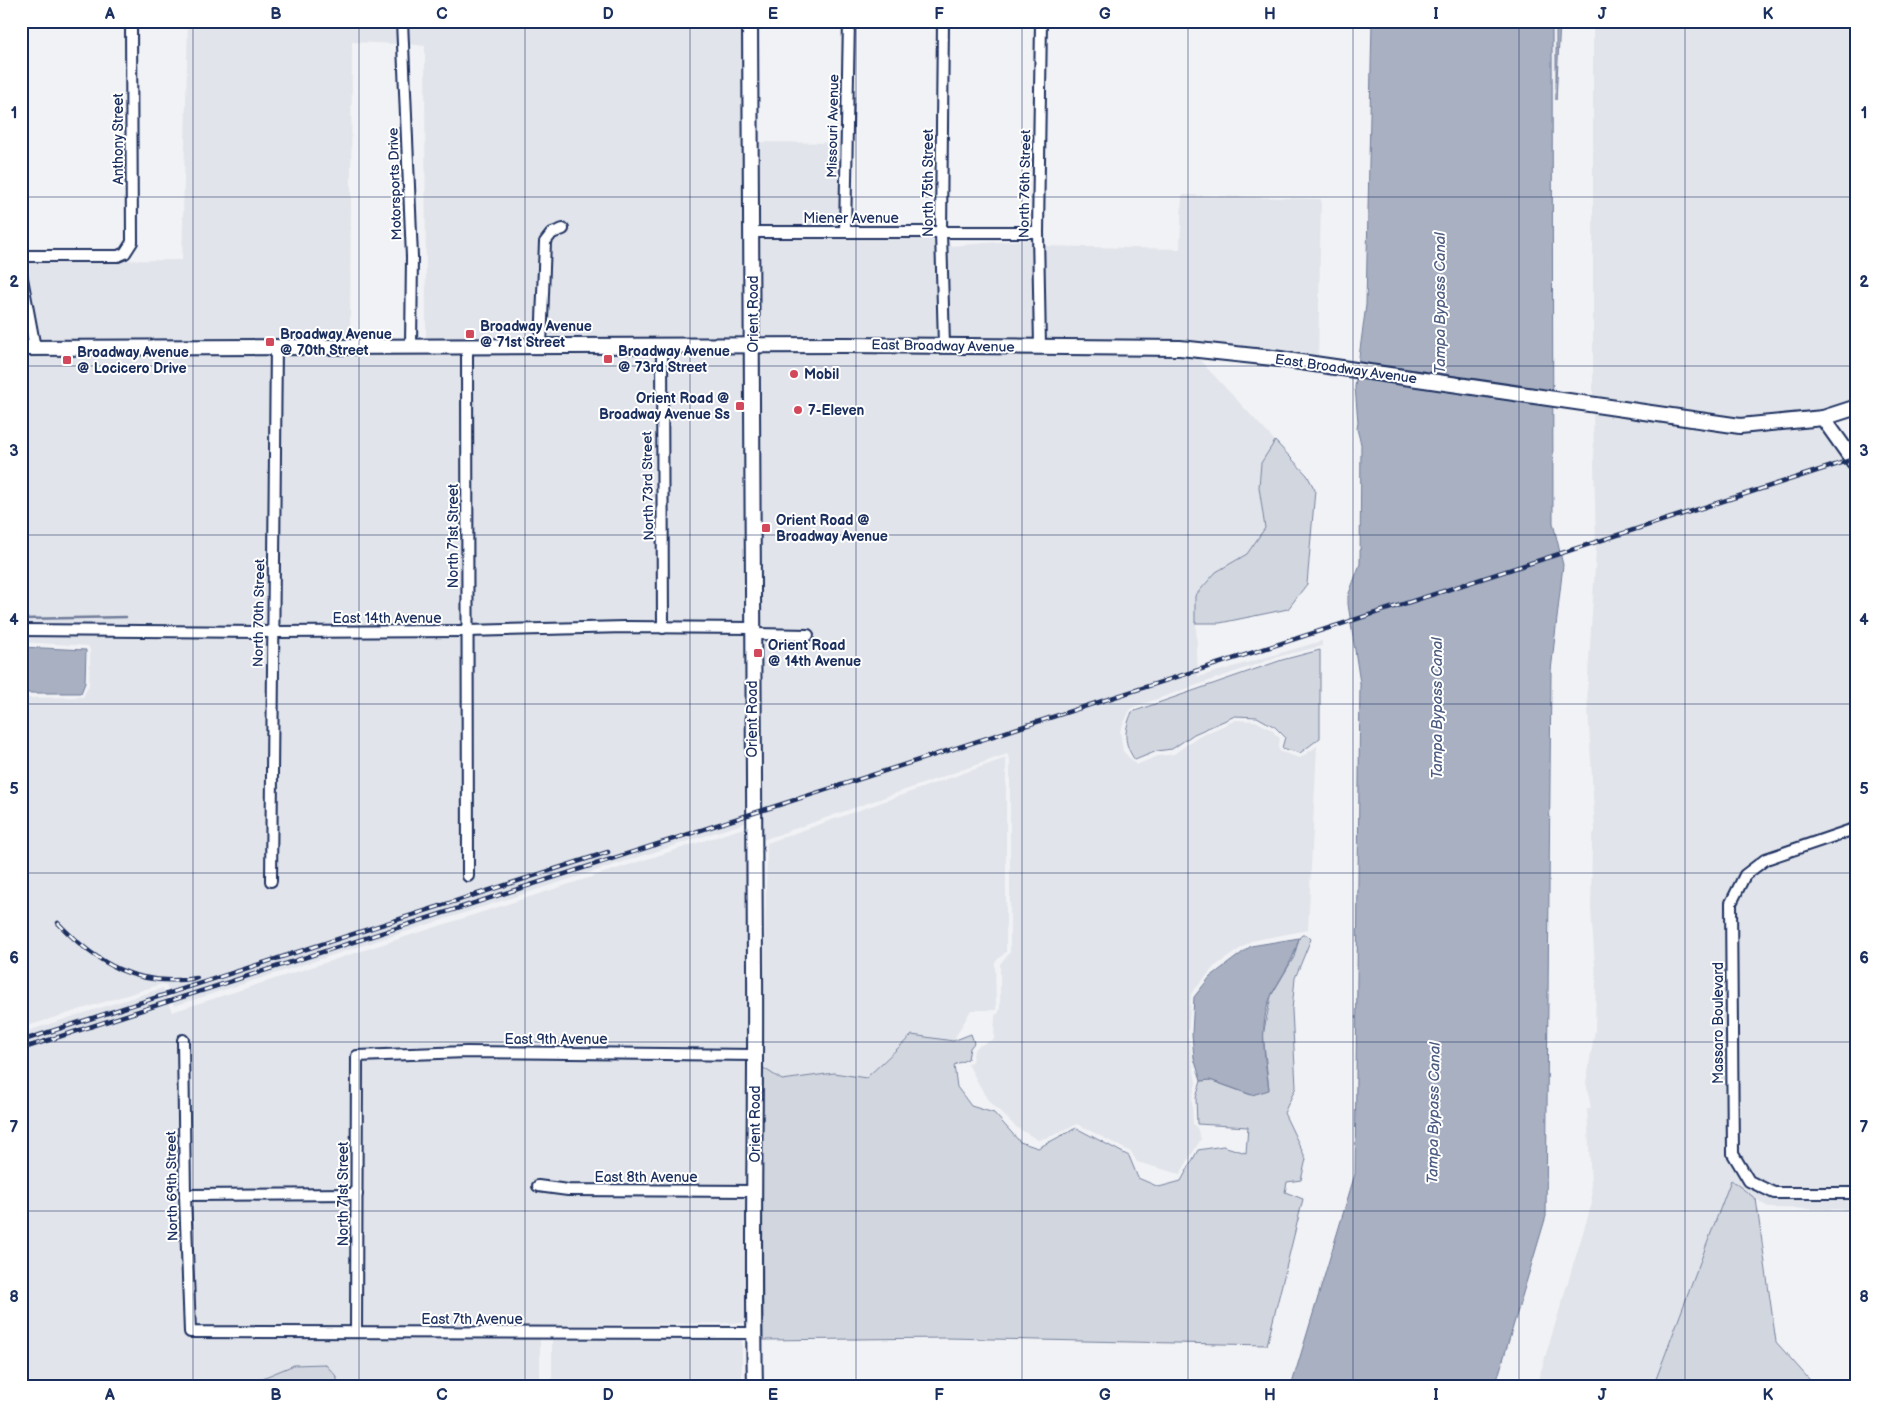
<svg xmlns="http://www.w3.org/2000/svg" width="1878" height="1408" font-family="'Balsamiq Sans',sans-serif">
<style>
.built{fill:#e1e4ea}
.green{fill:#d2d6df;stroke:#76829e}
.water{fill:#a8b0c2;stroke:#707c9a}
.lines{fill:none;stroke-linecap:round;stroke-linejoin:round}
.stream{stroke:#707c9a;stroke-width:2.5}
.street-casing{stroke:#1b2f5e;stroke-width:14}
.secondary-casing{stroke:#1b2f5e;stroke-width:18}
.street{stroke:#fff;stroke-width:10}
.secondary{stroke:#fff;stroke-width:14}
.rail-casing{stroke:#1b2f5e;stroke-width:4.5}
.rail{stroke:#fff;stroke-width:2.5;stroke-dasharray:8;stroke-linecap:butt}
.grid{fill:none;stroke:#1b2f5e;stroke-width:1;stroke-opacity:0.55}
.poi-dot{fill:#d1495b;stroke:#fff;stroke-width:2}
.labels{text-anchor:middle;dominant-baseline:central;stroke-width:4;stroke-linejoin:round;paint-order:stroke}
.street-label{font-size:14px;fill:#1b2f5e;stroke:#fff}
.poi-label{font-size:14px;font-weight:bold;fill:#1b2f5e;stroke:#fff;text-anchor:start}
.water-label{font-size:15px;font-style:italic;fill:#4c5c81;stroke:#fff}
.neatline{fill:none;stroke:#1b2f5e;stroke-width:2}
.grid-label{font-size:16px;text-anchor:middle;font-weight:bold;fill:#1b2f5e}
</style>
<rect width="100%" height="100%" fill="#f1f2f5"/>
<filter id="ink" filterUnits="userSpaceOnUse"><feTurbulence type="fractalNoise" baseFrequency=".02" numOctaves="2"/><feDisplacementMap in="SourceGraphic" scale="10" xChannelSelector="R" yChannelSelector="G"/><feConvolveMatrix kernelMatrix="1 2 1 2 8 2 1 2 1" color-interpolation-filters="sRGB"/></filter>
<g filter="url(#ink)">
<!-- built -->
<g class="built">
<path d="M 188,21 L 397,21 L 398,44 L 352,42 L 350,340 L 39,342 L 24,261 L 182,260 Z"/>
<path d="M 407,21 L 745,21 L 748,339 L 546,340 L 550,245 L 554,238 L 569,233 L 566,222 L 550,228 L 540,242 L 536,341 L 426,340 L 425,46 L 408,44 Z"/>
<path d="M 1593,21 L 1857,21 L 1857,402 L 1821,413 L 1740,421 L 1593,400 Z"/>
<path d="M 757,142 L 842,143 L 840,226 L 758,226 Z"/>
<path d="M 1182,195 L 1321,199 L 1318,360 L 1045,341 L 1043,246 L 1180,249 Z"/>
<path d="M 758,237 L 937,237 L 939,340 L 758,339 Z"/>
<path d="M 946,237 L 949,237 L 950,246 L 1034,239 L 1035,341 L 949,340 Z"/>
<path d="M 21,301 L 29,342 L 21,342 Z"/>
<path d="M 657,350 L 658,622 L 472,626 L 472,352 Z"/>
<path d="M 666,350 L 748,350 L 747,623 L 668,622 Z"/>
<path d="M 758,350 L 1040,352 L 1041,355 L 1155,353 L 1195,355 L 1275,441 L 1261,464 L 1259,487 L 1265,528 L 1247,554 L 1216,572 L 1195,596 L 1198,677 L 1322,641 L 1322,646 L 1281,656 L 1131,708 L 1120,731 L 1123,751 L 1136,765 L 1158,756 L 1174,754 L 1196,738 L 1236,720 L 1256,721 L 1272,730 L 1280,739 L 1278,748 L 1281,752 L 1300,758 L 1317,746 L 1308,930 L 1251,941 L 1214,967 L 1191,994 L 1188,1035 L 1196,1083 L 1192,1098 L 1193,1124 L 1197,1128 L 1201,1139 L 1180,1174 L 1137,1162 L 1131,1152 L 1077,1124 L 1052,1136 L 1038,1140 L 1016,1127 L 987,1099 L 968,1064 L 972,1061 L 974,1050 L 977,1047 L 994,1039 L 995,1015 L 998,1014 L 1000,1010 L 1000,964 L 1010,952 L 1010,759 L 1007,754 L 763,840 L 760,961 L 757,640 L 812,641 L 813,631 L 757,629 Z"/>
<path d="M 271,351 L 268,626 L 21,624 L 21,353 Z"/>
<path d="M 281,351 L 462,352 L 462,626 L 278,626 Z"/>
<path d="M 1593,411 L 1740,432 L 1819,424 L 1857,474 L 1857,822 L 1764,854 L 1742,870 L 1727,900 L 1729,1157 L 1745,1184 L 1773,1198 L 1857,1198 L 1857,1210 L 1769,1208 L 1731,1180 L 1653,1387 L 1536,1387 L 1592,1203 L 1587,1109 L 1591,1109 L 1586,1082 L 1595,1030 L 1596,980 L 1591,909 L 1592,837 L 1595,831 L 1587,692 L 1596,550 Z"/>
<path d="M 625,632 L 747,634 L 748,822 L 174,1006 L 166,985 L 162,984 L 21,1028 L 21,698 L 83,697 L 89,685 L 90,661 L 90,650 L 88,646 L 21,642 L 21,635 L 268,637 L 266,886 L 275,886 L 278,637 L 462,637 L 463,881 L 472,881 L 472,636 Z"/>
<path d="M 1006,758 L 1006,952 L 995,962 L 996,1010 L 971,1010 L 953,1041 L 912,1035 L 866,1078 L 834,1073 L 782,1080 L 762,1067 L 767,843 Z"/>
<path d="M 753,825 L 746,1058 L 746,1323 L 540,1325 L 540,1387 L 21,1387 L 21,1033 L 163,988 L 172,1012 Z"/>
<path d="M 1857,834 L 1857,1187 L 1775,1187 L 1752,1177 L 1738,1152 L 1736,904 L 1749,878 L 1768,864 Z"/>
<rect x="552" y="1340" width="190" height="47"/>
</g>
<!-- green -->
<g class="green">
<path d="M 1275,441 L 1307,475 L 1315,490 L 1307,584 L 1288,609 L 1220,623 L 1195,623 L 1195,596 L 1216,572 L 1247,554 L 1265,528 L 1259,487 L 1261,463 Z"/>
<path d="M 1320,650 L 1320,738 L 1300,753 L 1282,748 L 1285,737 L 1275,727 L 1257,717 L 1235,716 L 1194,734 L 1172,749 L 1157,751 L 1135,760 C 1123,743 1124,731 1132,712 L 1282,660 Z"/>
<path d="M 1302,935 L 1307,935 L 1311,939 L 1295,978 L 1292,1010 L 1296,1087 L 1284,1113 L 1306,1159 L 1301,1180 L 1287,1182 L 1285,1192 L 1303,1199 L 1267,1345 L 946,1338 L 763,1340 L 762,1067 L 782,1080 L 834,1073 L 866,1078 L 912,1035 L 953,1041 L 971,1034 L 974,1043 L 970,1048 L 968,1059 L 954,1065 L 957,1087 L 971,1106 L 994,1113 L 1020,1142 L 1038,1148 L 1076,1128 L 1129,1156 L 1138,1178 L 1159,1187 L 1181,1181 L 1198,1150 L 1223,1146 L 1246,1153 L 1248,1127 L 1197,1124 L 1196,1098 L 1201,1081 L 1210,1080 L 1251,1095 L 1269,1089 L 1263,1035 L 1271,996 L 1294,957 L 1299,938 Z"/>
<path d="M 1731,1180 L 1756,1199 L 1776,1342 L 1816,1387 L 1653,1387 Z"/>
<path d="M 325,1364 L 337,1377 L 337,1387 L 241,1387 L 294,1365 Z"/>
</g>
<!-- water -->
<g class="water">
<path d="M 1372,21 L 1552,21 L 1553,523 L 1563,565 L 1551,671 L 1546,1216 L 1495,1387 L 1291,1387 L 1355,1174 L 1360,683 L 1348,604 L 1348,596 L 1360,564 L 1361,444 L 1357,429 L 1358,422 L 1355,387 L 1366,305 Z"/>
<path d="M 1556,21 L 1560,21 L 1556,100 Z"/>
<path d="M 21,647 L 86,650 L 85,683 L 81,693 L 21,693 Z"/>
<path d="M 1299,938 C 1293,962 1283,973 1272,994 C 1258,1023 1265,1059 1269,1090 L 1252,1095 L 1210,1080 L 1201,1081 L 1194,1058 L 1192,1034 L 1194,997 L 1210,977 L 1251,946 Z"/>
</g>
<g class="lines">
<!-- stream -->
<path class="stream" d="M 21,619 L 126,617"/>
<defs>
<g id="street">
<path d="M 402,21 L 412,257 L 411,345"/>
<path d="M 943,21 L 941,232 L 944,345"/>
<path d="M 753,232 L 1038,232"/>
<path d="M 845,232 L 849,21"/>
<path d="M 21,256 L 118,256 L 125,253 L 132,242 L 131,21"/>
<path d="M 21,273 L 35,348"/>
<path d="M 662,345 L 663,628"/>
<path d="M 467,346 L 468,876"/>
<path d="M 541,346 L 545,242 L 552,233 L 563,229"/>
<path d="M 1040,347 L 1038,232 L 1041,21"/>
<path d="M 21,630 L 273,632 L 467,631 L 625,627 L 752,628"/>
<path d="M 752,634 L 808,635"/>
<path d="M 1857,828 L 1766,859 L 1745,875 L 1731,903 L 1733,1154 L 1749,1181 L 1774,1193 L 1857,1193"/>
<path d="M 271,881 L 276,345"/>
<path d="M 183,1040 L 185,1195 L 190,1332 L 754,1333"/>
<path d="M 538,1186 L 568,1190 L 755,1191"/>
<path d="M 185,1195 L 357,1194"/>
<path d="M 356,1332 L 357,1056 L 466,1052 L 755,1055"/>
</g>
<g id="secondary">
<path d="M 750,21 C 754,337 753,653 755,968 C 756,1108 752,1247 755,1387"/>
<path d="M 21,348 L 845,345 L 1180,348 L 1273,358 L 1740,426 L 1823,418 L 1857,407"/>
<path d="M 1823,418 L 1857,466"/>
</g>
</defs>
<!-- street casing -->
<use href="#street" class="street-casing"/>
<!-- secondary casing -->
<use href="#secondary" class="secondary-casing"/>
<!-- street -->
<use href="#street" class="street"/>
<!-- secondary -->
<use href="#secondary" class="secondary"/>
<defs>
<g id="rail">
<path d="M 58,923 C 97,964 138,988 197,978"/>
<path d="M 21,1041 L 608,852"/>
<path d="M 21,1049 L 1857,458"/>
</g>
</defs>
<!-- rail casing -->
<use href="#rail" class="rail-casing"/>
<!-- rail -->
<use href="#rail" class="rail"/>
</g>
</g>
<!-- grid -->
<path class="grid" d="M 193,21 L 193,1387M 359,21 L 359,1387M 525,21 L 525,1387M 690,21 L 690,1387M 856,21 L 856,1387M 1022,21 L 1022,1387M 1188,21 L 1188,1387M 1353,21 L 1353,1387M 1519,21 L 1519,1387M 1685,21 L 1685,1387M 21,197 L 1857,197M 21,366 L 1857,366M 21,535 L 1857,535M 21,704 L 1857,704M 21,873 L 1857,873M 21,1042 L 1857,1042M 21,1211 L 1857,1211"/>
<!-- markers -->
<g class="poi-dot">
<rect x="465" y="329" width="10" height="10" rx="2.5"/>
<rect x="265" y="337" width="10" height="10" rx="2.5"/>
<rect x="603" y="354" width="10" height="10" rx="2.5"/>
<rect x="62" y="355" width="10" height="10" rx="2.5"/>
<circle cx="794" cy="374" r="5"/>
<rect x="735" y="401" width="10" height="10" rx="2.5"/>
<circle cx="798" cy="410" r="5"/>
<rect x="761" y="523" width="10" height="10" rx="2.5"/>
<rect x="753" y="648" width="10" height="10" rx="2.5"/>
</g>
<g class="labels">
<!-- street labels -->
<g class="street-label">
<text transform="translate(833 126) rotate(-89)">Missouri Avenue</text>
<text transform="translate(118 139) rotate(-90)">Anthony Street</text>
<text transform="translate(928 183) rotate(-90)">North 75th Street</text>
<text transform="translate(395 184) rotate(-92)">Motorsports Drive</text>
<text transform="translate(1025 184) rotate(-89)">North 76th Street</text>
<text x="851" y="218">Miener Avenue</text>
<text transform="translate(753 314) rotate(-90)">Orient Road</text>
<text transform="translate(943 346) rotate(1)">East Broadway Avenue</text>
<text transform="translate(1346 369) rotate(8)">East Broadway Avenue</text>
<text transform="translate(648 486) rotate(-91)">North 73rd Street</text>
<text transform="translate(453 536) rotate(-90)">North 71st Street</text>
<text transform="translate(259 613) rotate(-89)">North 70th Street</text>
<text x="387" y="618">East 14th Avenue</text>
<text transform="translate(752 719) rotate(-90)">Orient Road</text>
<text transform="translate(1718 1023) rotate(-90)">Massaro Boulevard</text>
<text x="556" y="1039">East 9th Avenue</text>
<text transform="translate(755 1124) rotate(-90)">Orient Road</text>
<text x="646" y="1177">East 8th Avenue</text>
<text transform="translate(172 1186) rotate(-91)">North 69th Street</text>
<text transform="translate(343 1194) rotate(-90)">North 71st Street</text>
<text x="472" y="1319">East 7th Avenue</text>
</g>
<!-- poi labels -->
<g class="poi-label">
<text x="480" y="326">Broadway Avenue<tspan x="480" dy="16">@ 71st Street</tspan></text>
<text x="280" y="334">Broadway Avenue<tspan x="280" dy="16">@ 70th Street</tspan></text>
<text x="618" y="351">Broadway Avenue<tspan x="618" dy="16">@ 73rd Street</tspan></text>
<text x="77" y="352">Broadway Avenue<tspan x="77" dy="16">@ Locicero Drive</tspan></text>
<text x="804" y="374">Mobil</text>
<text x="730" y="398" text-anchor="end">Orient Road @<tspan x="730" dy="16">Broadway Avenue Ss</tspan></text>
<text x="808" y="410">7-Eleven</text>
<text x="776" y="520">Orient Road @<tspan x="776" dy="16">Broadway Avenue</tspan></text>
<text x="768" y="645">Orient Road<tspan x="768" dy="16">@ 14th Avenue</tspan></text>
</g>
<!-- water labels -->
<g class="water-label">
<text transform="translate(1440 303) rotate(-90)">Tampa Bypass Canal</text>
<text transform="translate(1437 708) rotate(-90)">Tampa Bypass Canal</text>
<text transform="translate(1434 1113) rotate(-89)">Tampa Bypass Canal</text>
</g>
</g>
<!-- margin -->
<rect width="1878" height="1408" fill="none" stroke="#fff" stroke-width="55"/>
<rect x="28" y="28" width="1822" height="1352" class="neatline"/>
<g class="grid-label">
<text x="110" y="19">A</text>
<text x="276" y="19">B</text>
<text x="442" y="19">C</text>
<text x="608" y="19">D</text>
<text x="773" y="19">E</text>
<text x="939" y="19">F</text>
<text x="1105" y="19">G</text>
<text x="1270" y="19">H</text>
<text x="1436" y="19">I</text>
<text x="1602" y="19">J</text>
<text x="1768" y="19">K</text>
<text x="14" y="118">1</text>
<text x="1864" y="118">1</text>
<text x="14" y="287">2</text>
<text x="1864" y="287">2</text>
<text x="14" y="456">3</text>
<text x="1864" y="456">3</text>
<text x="14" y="625">4</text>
<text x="1864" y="625">4</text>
<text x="14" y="794">5</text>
<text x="1864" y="794">5</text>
<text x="14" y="963">6</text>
<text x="1864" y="963">6</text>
<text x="14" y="1132">7</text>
<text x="1864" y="1132">7</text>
<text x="14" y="1302">8</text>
<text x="1864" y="1302">8</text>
<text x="110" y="1400">A</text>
<text x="276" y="1400">B</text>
<text x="442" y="1400">C</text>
<text x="608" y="1400">D</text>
<text x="773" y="1400">E</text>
<text x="939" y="1400">F</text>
<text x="1105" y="1400">G</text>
<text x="1270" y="1400">H</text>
<text x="1436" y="1400">I</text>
<text x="1602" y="1400">J</text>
<text x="1768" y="1400">K</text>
</g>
</svg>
